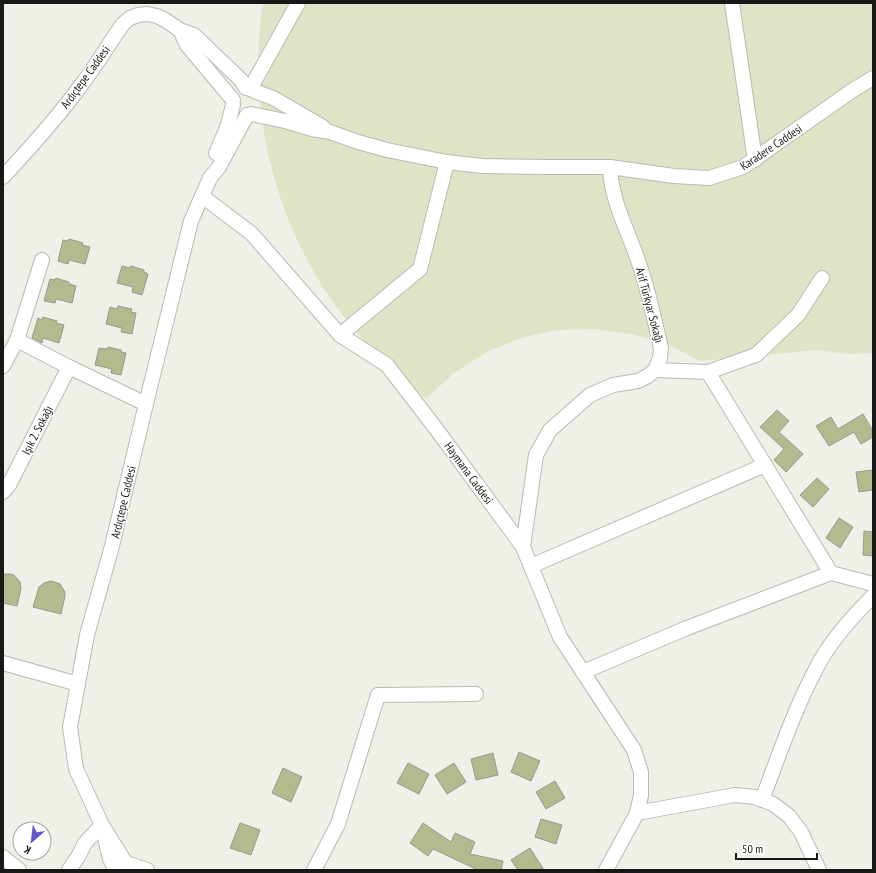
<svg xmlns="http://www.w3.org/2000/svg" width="876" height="873" font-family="'PT Sans Narrow',sans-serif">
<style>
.grass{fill:#e0e4c7}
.building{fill:#b4ba8e;stroke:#979891}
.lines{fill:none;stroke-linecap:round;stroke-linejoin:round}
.minor-casing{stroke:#b9bab3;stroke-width:16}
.minor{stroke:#fff;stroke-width:14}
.labels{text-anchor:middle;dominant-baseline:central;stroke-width:3;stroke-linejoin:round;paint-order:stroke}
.street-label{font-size:12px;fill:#181816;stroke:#fff}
</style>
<rect width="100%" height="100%" fill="#eff0e8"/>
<!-- grass -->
<path class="grass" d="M 263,3 L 873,3 L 873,353 L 846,354 L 817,350 L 700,361 L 667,344 L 631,334 L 594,329 L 557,330 L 521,338 L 487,352 L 454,373 L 426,399 C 399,377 373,354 352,327 C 279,239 245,116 263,3 Z"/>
<!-- building -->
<g class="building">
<path d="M 69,239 L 83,243 L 82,245 L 90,247 L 85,264 L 69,260 L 68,264 L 58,261 L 63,240 L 68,241 Z"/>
<path d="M 122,266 L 130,268 L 131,266 L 144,270 L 144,272 L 148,274 L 142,295 L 132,292 L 133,287 L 117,283 Z"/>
<path d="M 56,278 L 69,282 L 69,284 L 76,286 L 72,303 L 56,299 L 55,303 L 44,301 L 50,279 L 55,280 Z"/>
<path d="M 118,306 L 132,309 L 131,312 L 136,313 L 132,334 L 121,332 L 122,328 L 106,324 L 110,307 L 117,309 Z"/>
<path d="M 43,317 L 57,321 L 56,323 L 64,325 L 59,343 L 43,338 L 42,343 L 32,338 L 38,318 L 42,320 Z"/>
<path d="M 108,347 L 121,350 L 121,352 L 126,353 L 121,375 L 111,373 L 112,369 L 95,365 L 99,348 L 107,349 Z"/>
<path d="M 777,410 L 789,421 L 779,432 L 803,454 L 786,472 L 774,460 L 784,449 L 760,427 Z"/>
<path d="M 863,414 L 873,431 L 873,437 L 861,444 L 854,432 L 829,446 L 816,426 L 831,417 L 838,429 Z"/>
<path d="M 873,470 L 873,490 L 859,492 L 856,472 Z"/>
<path d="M 817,478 L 829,489 L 813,507 L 800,495 Z"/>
<path d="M 839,518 L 853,527 L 840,548 L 826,538 Z"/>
<path d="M 864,531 L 873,532 L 873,556 L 863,555 Z"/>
<path d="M 3,574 L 10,574 L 14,575 L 20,582 L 21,589 L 17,606 L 3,603 Z"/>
<path d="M 51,581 L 60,584 L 65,592 L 65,596 L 61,614 L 33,607 L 39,587 L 44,583 Z"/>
<path d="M 519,752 L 540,761 L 531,781 L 511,772 Z"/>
<path d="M 493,753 L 498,775 L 476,780 L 471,759 Z"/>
<path d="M 408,763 L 429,774 L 419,794 L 397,783 Z"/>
<path d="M 454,763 L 466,782 L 447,794 L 435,775 Z"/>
<path d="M 283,768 L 302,777 L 291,802 L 272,793 Z"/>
<path d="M 555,781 L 565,798 L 546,809 L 536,792 Z"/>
<path d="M 541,819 L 562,825 L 556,844 L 535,837 Z"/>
<path d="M 240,823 L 260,830 L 251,855 L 230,848 Z"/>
<path d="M 423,823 L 451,842 L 455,833 L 475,842 L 470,854 L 503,861 L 501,870 L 478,870 L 433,849 L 428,856 L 410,843 Z"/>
<path d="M 530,848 L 544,870 L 518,870 L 511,860 Z"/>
</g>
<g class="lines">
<defs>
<g id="minor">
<path d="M 732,3 L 755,160"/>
<path d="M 180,30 L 187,45 L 233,100"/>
<path d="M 250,89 L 298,3"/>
<path d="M 254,91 L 273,98 L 323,127"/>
<path d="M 251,114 L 285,121 L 312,129 L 330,132 L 358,142 L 387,150 L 447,162 L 482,166 L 550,167 L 610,167 L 674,176 L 709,178 L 743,167 L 853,90 L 873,78"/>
<path d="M 216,153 L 227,128 L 233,105"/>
<path d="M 3,177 C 31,147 58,117 82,84 C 97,65 109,43 123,24 L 130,18 L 138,15 L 147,14 L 157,16 L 165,20 L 180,30 L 194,35 L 241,80 L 246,88"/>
<path d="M 202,196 L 252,234 L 340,335 L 387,365 L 437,430 L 523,547 L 560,637 L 634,750 L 641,772 L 641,795 L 637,813 L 606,870"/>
<path d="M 42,260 L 17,340 L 69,367 L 146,404"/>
<path d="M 340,335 L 420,269 L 447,162"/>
<path d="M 3,366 L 17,340"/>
<path d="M 655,370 L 708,372 L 831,573"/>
<path d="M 708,372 L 756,355 L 798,315 L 822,278"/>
<path d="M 3,492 L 9,485 L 69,367"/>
<path d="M 523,547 L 536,455 L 550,430 L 590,395 L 613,385 L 638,381 L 648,376 L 655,370 L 660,358 L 661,348 C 655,323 650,297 642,273 C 632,237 611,204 610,167"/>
<path d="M 531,566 L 765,465"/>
<path d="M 3,663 L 78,684"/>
<path d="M 583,672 L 687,628 L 831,573 L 873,584"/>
<path d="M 762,800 C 779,755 794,710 817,667 C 830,641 853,616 873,596"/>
<path d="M 637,813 L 735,795 L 755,797 L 773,804 L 789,816 L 801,832 L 819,870"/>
<path d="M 3,857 L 19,870"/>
<path d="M 126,863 L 147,870"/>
<path d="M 69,870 L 79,855 L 85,843 L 102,825 L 76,769 L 70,727 L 87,635 L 112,546 L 146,404 L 191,221 L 210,178 L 219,167 L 247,115"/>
<path d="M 116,870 L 110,859 L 102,825 L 130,870"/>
<path d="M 314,870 L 338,824 L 378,695 L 476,694"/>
</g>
</defs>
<!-- minor casing -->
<use href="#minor" class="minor-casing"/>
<!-- minor -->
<use href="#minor" class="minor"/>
</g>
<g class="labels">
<!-- street labels -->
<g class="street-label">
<text transform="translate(85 77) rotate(-54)">Ardıçtepe Caddesi</text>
<text transform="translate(771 147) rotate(-34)">Karadere Caddesi</text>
<text transform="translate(650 305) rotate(75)">Arif Türkyar Sokağı</text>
<text transform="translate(37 430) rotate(-63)">Işık 2. Sokağı</text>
<text transform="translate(469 473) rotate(54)">Haymana Caddesi</text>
<text transform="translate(123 502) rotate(-77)">Ardıçtepe Caddesi</text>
</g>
</g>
<!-- border -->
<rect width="876" height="873" fill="none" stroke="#181816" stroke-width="8"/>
<!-- north arrow -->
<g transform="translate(32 841) rotate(208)"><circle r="19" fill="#ffffff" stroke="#a3a3a2"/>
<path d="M0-3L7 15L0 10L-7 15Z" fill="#6355ce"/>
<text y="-6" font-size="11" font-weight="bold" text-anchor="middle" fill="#181816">K</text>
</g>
<!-- scale -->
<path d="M736 853v6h81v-6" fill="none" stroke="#181816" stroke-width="2"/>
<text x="742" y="853" font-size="12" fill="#181816" stroke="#ffffff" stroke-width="3" paint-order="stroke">50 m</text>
</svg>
